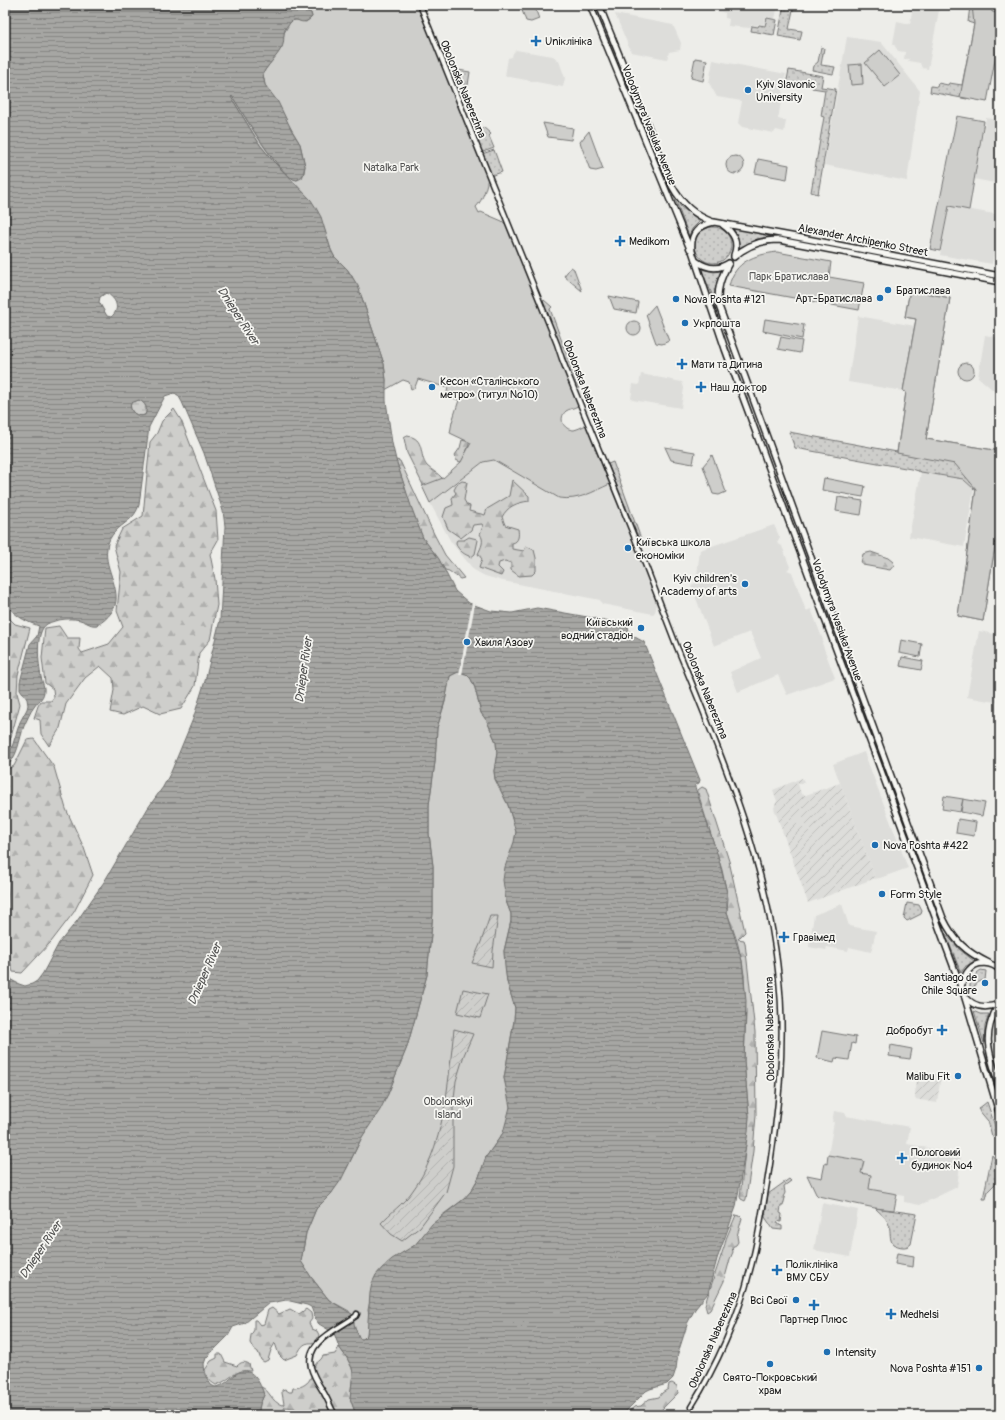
<svg xmlns="http://www.w3.org/2000/svg" width="1005" height="1420" font-family="Pangolin,sans-serif">
<style>
.built{fill:#ddddda}
.industrial{fill:url(#industrial-furrows)}
.grass{fill:url(#grass-dots);stroke:#757574}
.forest{fill:url(#forest-firs);stroke:#757574}
.wetland{fill:url(#wetland-marsh);stroke:#757574}
.park{fill:#cececb;stroke:#757574}
.garden{fill:url(#garden-furrows);stroke:#757574}
.water{fill:url(#water-rules);stroke:#6f6f6d;fill-rule:evenodd}
.pier{fill:#edede9}
.lines{fill:none;stroke-linecap:round;stroke-linejoin:round}
.minor-casing{stroke:#1c1c1c;stroke-width:7}
.major-casing{stroke:#1c1c1c;stroke-width:8}
.minor{stroke:#f6f6f2;stroke-width:4}
.major{stroke:#f6f6f2;stroke-width:5}
.poi-dot{fill:#1f6fb2;stroke:#f6f6f2;stroke-width:1.5}
.labels{text-anchor:middle;dominant-baseline:central;stroke-width:3.5;stroke-linejoin:round;paint-order:stroke}
.poi-label{font-size:11px;fill:#1c1c1c;stroke:#f6f6f2;text-anchor:start}
.street-label{font-size:11px;fill:#1c1c1c;stroke:#f6f6f2}
.park-label{font-size:11px;fill:#515151;stroke:#f6f6f2}
.water-label{font-size:12px;font-style:italic;fill:#535352;stroke:#f6f6f2}
</style>
<defs>
<pattern id="industrial-furrows" width="10" height="10" patternUnits="userSpaceOnUse"><rect width="10" height="10" fill="#ddddda"/><path d="M-1 1l2-2M0 10L10 0M9 11l2-2" fill="none" stroke="#bdbdba"/></pattern>
<pattern id="grass-dots" width="8" height="8" patternUnits="userSpaceOnUse"><rect width="8" height="8" fill="#cececb"/><path d="M2 2h.1M6 6h.1" fill="none" stroke="#b0b0ae" stroke-width="1.8" stroke-linecap="round"/></pattern>
<pattern id="forest-firs" width="22" height="20" patternUnits="userSpaceOnUse"><rect width="22" height="20" fill="#cececb"/><path d="M5 1l3.5 6h-7zM16 11l3.5 6h-7z" fill="#b0b0ae"/></pattern>
<pattern id="wetland-marsh" width="20" height="14" patternUnits="userSpaceOnUse"><rect width="20" height="14" fill="#cececb"/><path d="M1 5h8M5 5V1M11 12h8M15 12V8" fill="none" stroke="#b0b0ae"/></pattern>
<pattern id="garden-furrows" width="10" height="10" patternUnits="userSpaceOnUse"><rect width="10" height="10" fill="#cececb"/><path d="M-1 1l2-2M0 10L10 0M9 11l2-2" fill="none" stroke="#b0b0ae"/></pattern>
<pattern id="water-rules" width="6" height="5" patternUnits="userSpaceOnUse"><rect width="6" height="5" fill="#a6a6a3"/><path d="M0 2.5h6" fill="none" stroke="#868684"/></pattern>
</defs>
<rect width="100%" height="100%" fill="#edede9"/>
<filter id="ink" filterUnits="userSpaceOnUse"><feTurbulence type="fractalNoise" baseFrequency=".025" numOctaves="2"/><feDisplacementMap in="SourceGraphic" scale="8" xChannelSelector="R" yChannelSelector="G"/><feConvolveMatrix kernelMatrix="1 2 1 2 8 2 1 2 1" color-interpolation-filters="sRGB"/></filter>
<g filter="url(#ink)">
<!-- built -->
<g class="built">
<path d="M 714,5 L 778,5 L 775,19 L 766,17 L 764,25 L 758,24 L 757,26 L 751,25 L 750,28 L 728,26 L 729,19 L 725,18 L 725,13 L 713,10 Z"/>
<path d="M 913,5 L 940,5 L 928,69 L 922,68 L 920,63 L 908,61 L 909,59 L 904,59 L 905,52 L 898,51 L 893,43 L 897,21 L 910,24 Z"/>
<path d="M 615,14 L 673,25 L 681,43 L 680,50 L 669,52 L 667,59 L 631,52 Z"/>
<path d="M 847,37 L 881,42 L 920,91 L 907,181 L 824,165 Z"/>
<path d="M 516,50 L 553,56 L 559,61 L 565,78 L 563,87 L 505,76 L 508,58 L 512,57 L 513,53 Z"/>
<path d="M 713,60 L 786,74 L 778,119 L 786,121 L 784,132 L 776,130 L 774,133 L 742,127 L 738,123 L 742,101 L 717,97 L 709,83 Z"/>
<path d="M 986,118 L 1000,120 L 1000,184 L 974,179 Z"/>
<path d="M 949,206 L 1000,215 L 1000,224 L 992,264 L 940,255 Z"/>
<path d="M 858,316 L 915,326 L 903,391 L 848,382 Z"/>
<path d="M 985,335 L 1000,338 L 1000,396 L 978,377 Z"/>
<path d="M 641,374 L 682,382 L 684,388 L 681,408 L 632,400 L 631,398 L 633,384 L 639,385 Z"/>
<path d="M 494,460 L 559,498 L 580,498 L 610,484 L 658,600 L 655,612 L 653,614 L 602,604 L 600,600 L 503,581 L 485,576 L 474,570 L 451,542 L 430,503 L 483,462 Z"/>
<path d="M 921,472 L 963,479 L 974,489 L 964,547 L 909,537 Z"/>
<path d="M 774,525 L 780,538 L 777,543 L 782,546 L 790,567 L 787,570 L 792,572 L 806,611 L 811,609 L 823,640 L 822,643 L 835,678 L 787,695 L 778,675 L 738,692 L 730,672 L 761,658 L 750,632 L 714,646 L 691,585 L 696,583 L 700,550 Z"/>
<path d="M 979,631 L 1000,635 L 1000,703 L 967,697 Z"/>
<path d="M 864,752 L 908,868 L 880,878 L 873,879 L 874,875 L 833,764 Z"/>
<path d="M 842,904 L 849,926 L 876,931 L 871,952 L 849,947 L 848,951 L 827,947 L 826,950 L 809,947 L 814,915 Z"/>
<path d="M 834,1111 L 846,1113 L 846,1116 L 910,1127 L 907,1144 L 959,1154 L 961,1157 L 957,1187 L 920,1205 L 904,1202 L 904,1196 L 868,1189 L 861,1174 L 863,1161 L 828,1155 L 834,1122 L 832,1122 Z"/>
<path d="M 822,1203 L 858,1210 L 850,1257 L 814,1250 Z"/>
</g>
<!-- industrial -->
<g class="industrial">
<path d="M 802,778 L 804,782 L 798,784 L 801,794 L 806,795 L 840,783 L 874,875 L 873,879 L 808,903 L 774,808 L 777,801 L 773,790 Z"/>
<path d="M 916,1072 L 941,1075 L 937,1103 L 915,1099 Z"/>
</g>
<!-- grass -->
<g class="grass">
<path d="M 784,5 L 794,5 L 789,29 L 802,31 L 800,40 L 778,36 Z"/>
<path d="M 967,5 L 973,5 L 978,42 L 967,99 L 930,92 L 931,86 L 937,87 L 938,83 L 948,85 L 949,83 L 962,85 L 974,24 L 968,22 L 970,6 Z"/>
<path d="M 767,18 L 777,20 L 774,35 L 751,31 L 752,26 L 758,27 L 759,25 L 765,26 Z"/>
<path d="M 821,47 L 824,48 L 821,65 L 835,67 L 833,74 L 812,70 L 813,66 L 818,62 Z"/>
<path d="M 458,70 L 470,72 L 468,85 L 453,82 L 449,74 Z"/>
<path d="M 789,70 L 823,76 L 821,87 L 836,89 L 818,194 L 811,192 L 824,117 L 821,116 L 825,90 L 812,88 L 812,83 L 802,81 L 800,87 L 786,85 Z"/>
<path d="M 483,127 L 491,134 L 489,136 L 494,148 L 480,153 L 475,138 Z"/>
<path d="M 494,150 L 502,172 L 490,176 L 482,154 Z"/>
<path d="M 673,194 L 681,207 L 700,221 L 692,229 L 689,236 Z"/>
<circle cx="713" cy="245" r="18"/>
<path d="M 733,228 L 771,236 L 757,239 L 739,248 L 738,237 Z"/>
<path d="M 571,267 L 574,269 L 582,291 L 564,276 Z"/>
<path d="M 701,269 L 714,272 L 721,271 L 715,290 L 715,301 Z"/>
<path d="M 910,290 L 950,298 L 926,439 L 1000,451 L 1000,515 L 983,621 L 958,616 L 976,489 L 974,489 L 963,479 L 921,472 L 911,469 L 795,448 L 789,432 L 897,452 L 906,392 L 903,391 L 916,319 L 905,317 Z"/>
<path d="M 544,300 L 552,307 L 550,309 L 579,388 L 576,389 L 542,303 Z"/>
<path d="M 613,462 L 641,539 L 639,539 L 608,464 Z"/>
<path d="M 907,903 L 919,905 L 922,911 L 921,914 L 907,921 L 904,918 Z"/>
<path d="M 945,933 L 959,949 L 974,961 L 965,967 L 961,973 Z"/>
<path d="M 981,970 L 986,971 L 985,980 C 978,981 976,984 972,990 L 970,991 C 969,981 973,975 981,970 Z"/>
<path d="M 974,1011 L 981,1014 L 989,1014 L 985,1026 L 984,1043 Z"/>
<path d="M 987,1102 L 998,1135 L 992,1136 L 988,1121 L 978,1109 Z"/>
<path d="M 992,1155 L 1000,1165 L 1000,1179 L 988,1191 L 986,1199 L 983,1199 Z"/>
<path d="M 789,1179 L 791,1181 L 784,1186 L 785,1193 L 783,1197 L 785,1198 L 783,1206 L 781,1206 L 780,1213 L 782,1214 L 781,1222 L 778,1221 L 777,1223 L 779,1224 L 779,1225 L 782,1226 L 782,1230 L 773,1229 L 765,1217 L 768,1194 Z"/>
<path d="M 875,1208 L 917,1214 L 911,1244 C 906,1249 899,1247 893,1244 C 889,1239 891,1232 889,1225 C 887,1218 880,1213 875,1208 Z"/>
</g>
<!-- forest -->
<g class="forest">
<path d="M 174,409 L 181,420 L 216,511 L 218,540 L 210,554 L 215,579 L 217,605 L 210,640 L 199,653 L 195,686 L 181,709 L 160,714 L 143,706 L 123,715 L 110,712 L 114,690 L 113,678 L 100,666 L 85,678 L 66,704 L 60,728 L 49,746 L 41,734 L 40,720 L 34,718 L 38,706 L 41,701 L 51,701 L 54,697 L 53,689 L 45,683 L 42,658 L 45,628 L 59,626 L 67,638 L 80,638 L 79,649 L 82,653 L 109,644 L 123,627 L 117,611 L 121,572 L 114,546 L 122,529 L 143,516 L 150,442 L 157,433 L 162,421 Z"/>
<path d="M 407,436 C 426,438 418,455 427,466 C 431,470 438,473 442,478 L 443,480 L 426,491 L 407,453 L 404,438 Z"/>
<path d="M 462,440 L 469,442 L 469,445 L 462,461 L 460,462 L 456,460 L 455,455 L 460,448 Z"/>
<path d="M 396,460 L 400,461 L 434,534 L 445,555 L 464,578 L 460,579 L 449,571 L 445,570 L 423,538 L 416,523 Z"/>
<path d="M 512,480 L 529,496 L 529,501 C 516,503 508,506 502,517 L 505,525 L 518,529 C 519,535 519,542 512,543 L 512,549 L 524,551 L 526,546 L 534,550 L 536,558 L 536,571 L 532,575 L 519,576 L 511,570 L 511,563 L 505,561 L 499,563 L 498,567 L 503,572 L 501,576 L 479,568 L 482,559 L 478,554 C 481,547 485,541 480,534 L 483,526 L 482,524 L 473,525 L 471,530 L 461,538 L 448,529 L 443,517 L 446,508 L 453,505 L 452,498 L 456,493 L 454,490 L 457,484 L 462,481 L 467,482 L 464,500 L 467,505 L 470,506 L 469,511 L 485,515 L 487,509 L 509,496 Z"/>
<path d="M 469,537 L 477,539 L 478,540 L 475,554 L 470,558 L 469,556 C 463,554 456,548 456,542 L 457,540 L 464,540 Z"/>
<path d="M 871,552 L 888,558 L 893,562 L 894,565 L 890,570 L 863,565 L 861,563 L 863,554 Z"/>
<path d="M 5,616 L 7,616 L 15,624 L 30,628 L 18,675 L 17,693 L 20,704 L 9,744 L 5,751 Z"/>
<path d="M 34,739 L 54,767 L 66,809 L 84,848 L 93,875 L 74,912 L 51,942 L 22,973 L 13,972 L 10,960 L 8,906 L 10,859 L 5,841 L 5,770 L 14,766 L 27,740 Z"/>
<path d="M 702,787 L 706,789 L 729,861 L 745,932 L 738,939 L 744,940 L 745,943 L 755,1032 L 756,1115 L 753,1151 L 746,1199 L 745,1201 L 741,1199 L 740,1197 L 749,1116 L 744,1061 L 746,1014 L 744,975 L 742,961 L 737,941 L 727,912 L 728,898 L 722,870 L 698,793 L 698,790 Z"/>
<path d="M 736,1215 L 740,1216 L 742,1218 L 737,1236 L 738,1242 L 736,1245 L 732,1247 L 733,1252 L 730,1259 L 724,1281 L 710,1310 L 707,1312 L 705,1305 L 707,1298 L 725,1244 L 726,1239 Z"/>
<path d="M 272,1308 L 279,1314 L 290,1309 L 299,1314 L 306,1309 L 311,1313 L 312,1319 L 309,1323 L 312,1329 L 317,1331 L 319,1335 L 316,1343 C 304,1342 302,1345 297,1355 L 284,1360 L 279,1355 L 275,1343 L 271,1350 L 268,1360 L 264,1362 L 261,1360 L 258,1352 L 253,1348 L 250,1343 L 251,1335 L 254,1330 L 254,1320 L 256,1320 L 260,1325 L 264,1324 L 268,1310 Z"/>
<path d="M 339,1347 L 347,1358 L 352,1368 L 353,1373 L 350,1398 L 356,1415 L 296,1415 L 295,1408 L 285,1407 L 281,1415 L 258,1415 L 260,1404 L 264,1395 L 261,1387 C 270,1390 271,1402 282,1405 L 284,1404 L 282,1393 L 282,1390 L 285,1389 L 289,1392 L 292,1392 L 293,1388 C 299,1388 307,1385 310,1379 C 312,1376 312,1370 314,1366 C 316,1362 321,1361 323,1356 L 335,1354 Z"/>
<path d="M 217,1354 L 221,1354 L 225,1362 L 237,1366 C 241,1362 244,1361 249,1364 L 251,1371 C 235,1368 230,1381 216,1385 C 210,1382 206,1377 205,1370 L 211,1361 L 217,1358 Z"/>
<path d="M 672,1383 L 677,1386 L 678,1393 L 656,1415 L 628,1415 L 628,1412 L 634,1407 L 641,1406 L 649,1399 L 659,1397 L 662,1393 L 668,1389 L 669,1384 Z"/>
</g>
<!-- wetland -->
<path class="wetland" d="M 139,400 C 146,403 148,409 145,415 C 137,418 128,411 131,402 Z"/>
<!-- park -->
<g class="park">
<path d="M 309,5 L 418,5 L 488,176 C 487,186 483,200 476,207 L 479,213 L 481,212 L 502,221 L 509,227 L 556,344 L 578,406 C 574,408 569,409 566,411 C 558,418 563,430 574,430 C 578,429 582,427 586,425 L 610,484 C 592,492 579,501 559,498 L 494,460 L 483,462 L 430,503 L 422,486 L 443,478 L 461,462 L 471,443 L 450,433 L 452,422 L 459,400 L 446,396 L 448,388 L 418,379 L 415,387 L 411,389 L 409,382 L 403,380 L 385,390 L 386,380 L 384,364 L 362,298 L 352,276 L 347,269 L 334,256 L 331,250 L 325,231 L 301,190 L 273,161 L 260,145 L 231,97 L 231,95 L 232,96 C 243,113 279,177 297,180 L 302,178 L 304,173 L 305,166 L 300,144 L 265,85 L 263,74 L 265,70 L 282,47 L 284,33 L 291,21 L 296,20 L 306,22 L 312,17 L 311,13 L 304,9 Z"/>
<path d="M 520,5 L 534,5 L 539,19 L 531,22 L 526,21 Z"/>
<path d="M 972,5 L 993,5 L 992,12 L 999,13 L 996,30 L 1000,31 L 1000,34 L 987,102 L 960,97 L 974,24 Z"/>
<path d="M 880,50 L 900,75 L 885,87 L 865,63 Z"/>
<path d="M 695,58 L 707,60 L 703,81 L 691,78 Z"/>
<path d="M 862,64 L 863,84 L 851,85 L 849,65 Z"/>
<path d="M 957,116 L 984,121 L 969,210 L 949,206 L 940,251 L 930,249 Z"/>
<path d="M 543,123 L 573,128 L 571,140 L 548,137 Z"/>
<path d="M 589,131 L 603,169 L 596,171 L 590,170 L 580,142 Z"/>
<circle cx="735" cy="165" r="9"/>
<path d="M 758,159 L 789,165 L 787,179 L 755,173 Z"/>
<path d="M 777,252 L 831,262 L 829,277 L 864,283 L 859,310 L 729,286 C 735,261 754,255 777,252 Z"/>
<path d="M 910,290 L 950,298 L 926,439 L 1000,451 L 1000,515 L 983,621 L 958,616 L 976,489 L 955,464 L 897,453 L 906,392 L 903,391 L 916,319 L 905,317 Z"/>
<path d="M 609,296 L 638,302 L 636,313 L 614,309 Z"/>
<path d="M 655,305 L 669,341 L 662,344 L 656,343 L 646,315 Z"/>
<path d="M 765,319 L 804,325 L 802,339 L 763,331 Z"/>
<circle cx="634" cy="328" r="7"/>
<path d="M 781,337 L 802,341 L 800,353 L 778,349 Z"/>
<circle cx="966" cy="371" r="8"/>
<path d="M 665,447 L 695,452 L 693,464 L 671,460 Z"/>
<path d="M 712,455 L 726,492 L 719,495 L 713,494 L 703,466 Z"/>
<path d="M 824,478 L 865,486 L 863,497 L 822,490 Z"/>
<path d="M 838,497 L 863,501 L 861,515 L 836,511 Z"/>
<path d="M 901,640 L 922,644 L 920,657 L 899,653 Z"/>
<path d="M 902,657 L 923,661 L 921,670 L 900,666 Z"/>
<path d="M 458,672 L 466,674 L 471,679 L 475,688 L 481,713 L 487,721 L 496,742 L 497,753 L 494,771 L 495,779 L 508,805 L 516,832 L 506,901 L 511,914 L 511,921 L 504,951 L 507,982 L 515,1008 L 514,1021 L 504,1078 L 510,1102 L 510,1112 L 503,1133 L 486,1157 L 479,1177 L 471,1191 L 464,1199 L 441,1216 L 415,1245 L 384,1266 L 376,1275 L 368,1310 L 369,1316 L 368,1330 L 367,1335 L 363,1339 L 360,1339 L 357,1336 L 349,1311 L 329,1300 L 311,1277 L 301,1262 L 306,1233 L 316,1209 L 331,1194 L 347,1168 L 362,1137 L 388,1094 L 407,1047 L 427,975 L 433,913 L 433,866 L 429,834 L 429,805 L 435,762 L 437,728 L 445,702 L 450,676 Z"/>
<path d="M 944,796 L 963,799 L 960,812 L 942,809 Z"/>
<path d="M 963,799 L 985,803 L 982,816 L 961,812 Z"/>
<path d="M 958,819 L 976,822 L 974,836 L 956,833 Z"/>
<path d="M 822,1031 L 856,1037 L 855,1044 L 852,1043 L 849,1060 L 835,1058 L 834,1062 L 817,1058 Z"/>
<path d="M 891,1045 L 912,1049 L 910,1059 L 889,1056 Z"/>
<path d="M 828,1155 L 864,1161 L 861,1173 L 871,1175 L 869,1189 L 897,1194 L 894,1210 L 875,1208 L 818,1196 L 816,1194 L 807,1175 L 822,1178 L 825,1163 L 827,1164 Z"/>
<path d="M 897,1253 L 914,1256 L 913,1267 L 895,1264 Z"/>
</g>
<!-- garden -->
<g class="garden">
<path d="M 490,916 L 498,916 L 493,951 L 492,967 L 472,963 L 481,942 Z"/>
<path d="M 463,989 L 488,994 L 480,1018 L 457,1013 Z"/>
<path d="M 454,1029 L 473,1034 L 464,1055 L 456,1081 L 453,1107 L 453,1166 L 446,1192 L 420,1227 L 402,1241 L 391,1234 L 381,1223 C 390,1213 403,1204 411,1193 C 445,1148 448,1084 454,1029 Z"/>
</g>
<!-- water -->
<path class="water" d="M 5,5 L 309,5 L 304,9 L 311,13 L 312,17 C 301,28 298,16 292,21 C 280,30 286,39 282,47 C 278,55 270,63 265,70 L 263,74 L 265,85 L 278,102 L 292,131 L 300,144 L 305,166 L 303,175 L 297,180 C 281,180 242,111 232,96 L 231,97 L 260,145 L 273,161 L 311,200 L 316,208 L 321,217 L 331,250 L 334,256 L 347,269 L 358,286 L 384,364 L 386,380 L 386,401 L 392,443 L 396,460 L 412,509 L 423,538 L 439,559 L 455,591 L 469,603 L 491,611 L 512,613 L 537,608 L 621,623 L 628,626 C 628,635 637,638 644,642 L 700,780 L 699,783 L 695,785 L 695,787 L 718,856 L 727,893 L 727,912 L 742,961 L 746,1001 L 744,1061 L 749,1116 L 748,1132 L 736,1207 L 717,1259 L 708,1293 L 695,1309 L 688,1322 L 678,1353 L 676,1369 L 673,1378 L 667,1384 L 650,1389 L 646,1391 L 622,1415 L 356,1415 L 350,1398 L 353,1373 L 352,1368 L 347,1358 L 339,1347 L 334,1333 L 319,1324 L 316,1320 L 311,1307 L 307,1305 L 286,1300 L 276,1302 L 269,1303 L 245,1323 L 233,1327 L 228,1336 L 206,1358 L 204,1364 L 205,1375 L 211,1385 L 215,1387 C 225,1386 228,1380 236,1374 C 251,1363 261,1384 264,1395 L 260,1404 L 258,1415 L 5,1415 L 5,931 L 8,974 L 13,981 L 19,984 L 25,986 L 32,984 L 37,981 L 43,973 L 59,943 L 77,921 L 104,882 L 148,808 L 163,787 L 171,772 L 193,719 L 205,681 L 220,620 L 225,526 L 223,511 L 204,453 L 182,402 L 178,395 L 174,393 L 165,396 L 149,427 L 139,505 C 137,511 134,516 129,520 C 119,528 109,534 107,548 C 103,570 126,593 111,613 C 107,618 103,622 97,625 C 91,626 88,623 83,621 C 74,617 56,619 47,624 C 34,632 39,665 41,677 C 42,682 45,687 44,692 C 43,699 38,701 34,707 C 30,712 27,720 24,726 C 19,739 18,759 5,767 L 5,761 L 12,747 L 20,722 L 27,709 L 28,705 L 27,699 L 20,689 L 20,682 L 30,644 L 37,636 L 39,626 C 27,622 19,618 10,609 L 5,611 C 5,599 15,594 5,582 ZM 106,293 C 116,298 121,309 111,317 L 107,316 L 99,302 L 100,297 ZM 139,400 C 146,403 148,409 145,415 C 137,418 128,411 131,403 ZM 458,672 L 466,674 L 471,679 L 475,688 L 481,713 L 487,721 L 496,742 L 497,753 L 494,771 L 495,779 L 508,805 L 516,832 L 514,842 L 505,867 L 503,880 L 506,901 L 511,914 L 511,921 L 504,951 L 505,967 L 507,982 L 515,1008 L 514,1021 L 504,1078 L 510,1107 L 503,1133 L 486,1157 L 479,1177 L 471,1191 L 464,1199 L 432,1224 L 415,1245 L 392,1259 L 384,1266 L 376,1275 L 372,1283 L 370,1293 L 367,1335 L 363,1339 L 360,1339 L 355,1328 L 352,1314 L 329,1300 L 311,1277 L 301,1261 L 306,1233 L 316,1209 L 331,1194 L 341,1180 L 362,1137 L 380,1110 L 388,1094 L 407,1047 L 427,975 L 433,913 L 433,866 L 429,834 L 429,805 L 435,762 L 437,728 L 445,701 L 450,676 Z"/>
<!-- pier -->
<path class="pier" d="M 472,602 L 475,604 L 462,675 L 459,675 Z"/>
<g class="lines">
<defs>
<g id="minor">
<path d="M 420,5 L 557,344 L 562,359 C 589,427 618,495 645,564 C 656,592 666,619 677,647 C 721,754 768,862 779,979 C 786,1047 778,1116 767,1183 C 762,1212 758,1242 750,1270 C 739,1316 716,1367 691,1407"/>
<path d="M 335,1415 C 331,1408 328,1400 324,1393 C 314,1377 302,1360 318,1343 C 328,1332 344,1325 356,1316 L 357,1314"/>
<path d="M 700,1415 L 705,1413 L 713,1415"/>
</g>
<g id="major">
<path d="M 590,5 L 690,249"/>
<path d="M 599,5 L 672,186 C 682,204 694,215 713,222"/>
<path d="M 723,225 C 734,233 739,242 734,255"/>
<path d="M 734,257 C 747,245 761,240 779,240 L 1000,282"/>
<path d="M 696,261 C 706,268 716,271 727,264"/>
<path d="M 729,263 C 721,277 716,290 719,306 L 943,918 C 954,941 966,952 989,963"/>
<path d="M 961,987 C 963,981 965,974 969,970 C 977,960 992,962 1000,970"/>
<path d="M 965,998 L 1000,1116"/>
<path d="M 999,1004 C 985,1009 973,1008 964,995 L 725,349 L 692,251 C 690,234 697,226 714,222 L 802,238 L 1000,276"/>
<path d="M 999,1004 C 980,1037 990,1054 1000,1088"/>
</g>
</defs>
<!-- minor casing -->
<use href="#minor" class="minor-casing"/>
<!-- major casing -->
<use href="#major" class="major-casing"/>
<!-- minor -->
<use href="#minor" class="minor"/>
<!-- major -->
<use href="#major" class="major"/>
</g>
</g>
<!-- markers -->
<g class="poi-dot">
<path d="M534 35h4v4h4v4h-4v4h-4v-4h-4v-4h4z"/>
<circle cx="748" cy="90" r="4"/>
<path d="M618 235h4v4h4v4h-4v4h-4v-4h-4v-4h4z"/>
<circle cx="888" cy="290" r="4"/>
<circle cx="880" cy="298" r="4"/>
<circle cx="676" cy="299" r="4"/>
<circle cx="685" cy="323" r="4"/>
<path d="M680 358h4v4h4v4h-4v4h-4v-4h-4v-4h4z"/>
<circle cx="432" cy="387" r="4"/>
<path d="M699 381h4v4h4v4h-4v4h-4v-4h-4v-4h4z"/>
<circle cx="628" cy="548" r="4"/>
<circle cx="745" cy="584" r="4"/>
<circle cx="641" cy="628" r="4"/>
<circle cx="467" cy="642" r="4"/>
<circle cx="875" cy="845" r="4"/>
<circle cx="882" cy="894" r="4"/>
<path d="M782 931h4v4h4v4h-4v4h-4v-4h-4v-4h4z"/>
<circle cx="985" cy="983" r="4"/>
<path d="M940 1024h4v4h4v4h-4v4h-4v-4h-4v-4h4z"/>
<circle cx="958" cy="1076" r="4"/>
<path d="M900 1152h4v4h4v4h-4v4h-4v-4h-4v-4h4z"/>
<path d="M775 1264h4v4h4v4h-4v4h-4v-4h-4v-4h4z"/>
<circle cx="796" cy="1300" r="4"/>
<path d="M812 1299h4v4h4v4h-4v4h-4v-4h-4v-4h4z"/>
<path d="M889 1308h4v4h4v4h-4v4h-4v-4h-4v-4h4z"/>
<circle cx="827" cy="1352" r="4"/>
<circle cx="770" cy="1364" r="4"/>
<circle cx="979" cy="1368" r="4"/>
</g>
<g class="labels">
<!-- poi labels -->
<g class="poi-label">
<text x="545" y="41">Uniклініка</text>
<text x="756" y="84">Kyiv Slavonic<tspan x="756" dy="13">University</tspan></text>
<text x="629" y="241">Medikom</text>
<text x="896" y="290">Братислава</text>
<text x="872" y="298" text-anchor="end">Арт-Братислава</text>
<text x="684" y="299">Nova Poshta #121</text>
<text x="693" y="323">Укрпошта</text>
<text x="691" y="364">Мати та Дитина</text>
<text x="440" y="381">Кесон «Сталінського<tspan x="440" dy="13">метро» (титул №10)</tspan></text>
<text x="710" y="387">Наш доктор</text>
<text x="636" y="542">Київська школа<tspan x="636" dy="13">економіки</tspan></text>
<text x="737" y="578" text-anchor="end">Kyiv children's<tspan x="737" dy="13">Academy of arts</tspan></text>
<text x="633" y="622" text-anchor="end">Київський<tspan x="633" dy="13">водний стадіон</tspan></text>
<text x="475" y="642">Хвиля Азову</text>
<text x="883" y="845">Nova Poshta #422</text>
<text x="890" y="894">Form Style</text>
<text x="793" y="937">Гравімед</text>
<text x="977" y="977" text-anchor="end">Santiago de<tspan x="977" dy="13">Chile Square</tspan></text>
<text x="933" y="1030" text-anchor="end">Добробут</text>
<text x="950" y="1076" text-anchor="end">Malibu Fit</text>
<text x="911" y="1152">Пологовий<tspan x="911" dy="13">будинок №4</tspan></text>
<text x="786" y="1264">Поліклініка<tspan x="786" dy="13">ВМУ СБУ</tspan></text>
<text x="788" y="1300" text-anchor="end">Всі Свої</text>
<text x="900" y="1314">Medhelsi</text>
<text x="814" y="1319" text-anchor="middle">Партнер Плюс</text>
<text x="835" y="1352">Intensity</text>
<text x="971" y="1368" text-anchor="end">Nova Poshta #151</text>
<text x="770" y="1377" text-anchor="middle">Свято-Покровський<tspan x="770" dy="13">храм</tspan></text>
</g>
<!-- street labels -->
<g class="street-label">
<text transform="translate(463 89) rotate(68)">Obolonska Naberezhna</text>
<text transform="translate(649 125) rotate(68)">Volodymyra Ivasiuka Avenue</text>
<text transform="translate(863 240) rotate(11)">Alexander Archipenko Street</text>
<text transform="translate(585 389) rotate(69)">Obolonska Naberezhna</text>
<text transform="translate(837 620) rotate(70)">Volodymyra Ivasiuka Avenue</text>
<text transform="translate(705 690) rotate(68)">Obolonska Naberezhna</text>
<text transform="translate(770 1029) rotate(-91)">Obolonska Naberezhna</text>
<text transform="translate(713 1340) rotate(-66)">Obolonska Naberezhna</text>
</g>
<!-- park labels -->
<g class="park-label">
<text x="391" y="167">Natalka Park</text>
<text x="789" y="276">Парк Братислава</text>
<text x="448" y="1101">Obolonskyi<tspan x="448" dy="13">Island</tspan></text>
</g>
<!-- water labels -->
<g class="water-label">
<text transform="translate(238 316) rotate(57)">Dnieper River</text>
<text transform="translate(304 670) rotate(-82)">Dnieper River</text>
<text transform="translate(205 974) rotate(-66)">Dnieper River</text>
<text transform="translate(41 1250) rotate(-56)">Dnieper River</text>
</g>
</g>
<!-- margin -->
<rect width="1005" height="1420" fill="none" stroke="#f6f6f2" stroke-width="20"/>
<rect x="10" y="10" width="985" height="1400" fill="none" stroke="#1c1c1c" stroke-width="1.5" filter="url(#ink)"/>
</svg>
